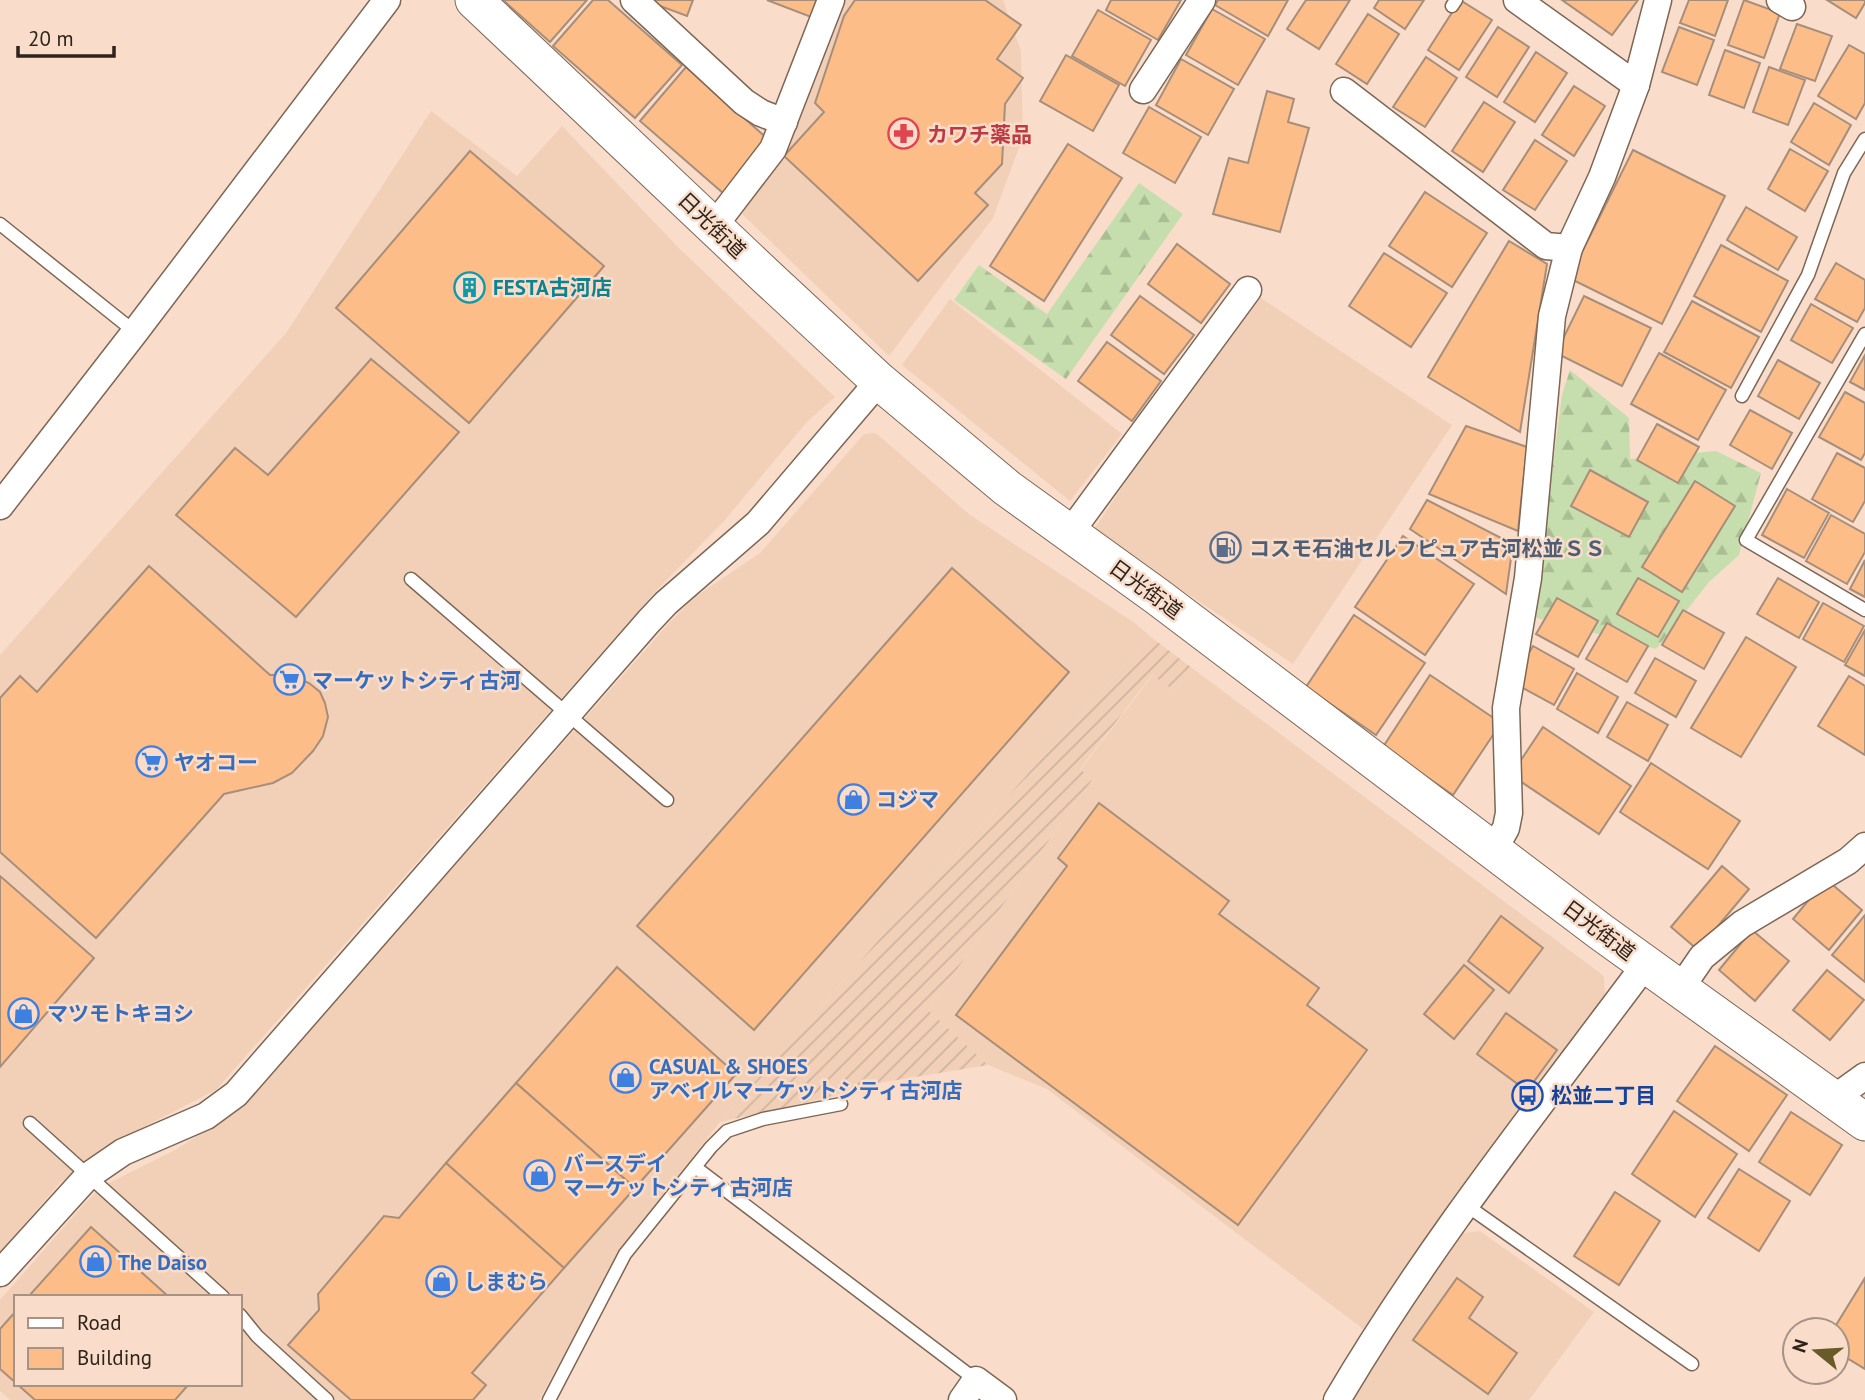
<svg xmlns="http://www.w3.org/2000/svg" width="1865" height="1400" font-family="'PT Sans','Noto Sans JP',sans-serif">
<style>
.built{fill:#f2d0b8;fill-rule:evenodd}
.industrial{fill:url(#industrial-furrows)}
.forest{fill:url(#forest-firs)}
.building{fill:#fdbd89;stroke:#a78e7b;stroke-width:2}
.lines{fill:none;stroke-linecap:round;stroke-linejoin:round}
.service-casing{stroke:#7e6655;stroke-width:15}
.minor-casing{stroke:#7e6655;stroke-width:29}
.secondary-casing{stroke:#7e6655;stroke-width:39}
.service{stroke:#fff;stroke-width:12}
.minor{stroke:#fff;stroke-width:26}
.secondary{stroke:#fff;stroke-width:37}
.labels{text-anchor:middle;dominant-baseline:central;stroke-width:5;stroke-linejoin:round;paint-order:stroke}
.health-label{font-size:21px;font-weight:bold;fill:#be3a42;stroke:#f9ddca;text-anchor:start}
.street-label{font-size:21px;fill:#2d231b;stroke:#f9ddca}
.culture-label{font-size:21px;font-weight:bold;fill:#0d838f;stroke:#f9ddca;text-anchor:start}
.service-label{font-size:21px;font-weight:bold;fill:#4e5e75;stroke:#f9ddca;text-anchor:start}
.shop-label{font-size:21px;font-weight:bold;fill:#366cbe;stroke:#f9ddca;text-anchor:start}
.transit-label{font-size:21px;font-weight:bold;fill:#164399;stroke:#f9ddca;text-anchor:start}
</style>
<defs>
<pattern id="industrial-furrows" width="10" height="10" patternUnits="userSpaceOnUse" patternTransform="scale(1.75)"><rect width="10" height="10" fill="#f2d0b8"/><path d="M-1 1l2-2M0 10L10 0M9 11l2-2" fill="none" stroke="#d0b29e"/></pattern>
<pattern id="forest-firs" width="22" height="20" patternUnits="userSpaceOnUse" patternTransform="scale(1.75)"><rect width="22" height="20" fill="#c6dead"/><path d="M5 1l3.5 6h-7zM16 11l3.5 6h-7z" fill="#aabe94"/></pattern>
</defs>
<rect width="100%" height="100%" fill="#f9ddca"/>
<!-- built -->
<g class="built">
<path d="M 839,0 L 1003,0 L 1021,51 L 1023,137 L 993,218 L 889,356 L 742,214 L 790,127 Z"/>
<path d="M 431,111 L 517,176 L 562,126 L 679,248 L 835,397 L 806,423 L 724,521 L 655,592 L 216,1090 L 104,1147 L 59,1184 L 0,1252 L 0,655 L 286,333 Z"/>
<path d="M 1252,292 L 1452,425 L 1293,664 L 1093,531 Z"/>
<path d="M 950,299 L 1122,434 L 1070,501 L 902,365 Z"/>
<path d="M 876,433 L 970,515 L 1135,623 L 1151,637 L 897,919 L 720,1122 L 625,1243 L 539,1400 L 10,1400 L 0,1391 L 0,1300 L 84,1204 L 101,1187 L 175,1150 L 238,1110 L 670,622 L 695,597 L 760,553 L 864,434 ZM 16,1297 L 240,1297 L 240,1384 L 16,1384 Z"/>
<path d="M 1192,668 L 1604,976 L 1605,998 L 1456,1197 L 1363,1329 L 1047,1089 L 988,1065 L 928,1010 L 1092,780 L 1080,770 L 1153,675 L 1175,691 Z"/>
<path d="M 1480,1231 L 1594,1312 L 1529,1400 L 1346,1400 L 1458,1234 Z"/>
</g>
<!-- industrial -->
<path class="industrial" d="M 1151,637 L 1192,668 L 1175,691 L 1152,675 L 1080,769 L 1092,780 L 928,1010 L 988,1065 L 867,1085 L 834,1096 L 720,1122 L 897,919 Z"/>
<!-- forest -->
<g class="forest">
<path d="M 1139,183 L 1183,214 L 1066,379 L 954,300 L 979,265 L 1047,314 Z"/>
<path d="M 1570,370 L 1629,418 L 1630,459 L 1716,451 L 1761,473 L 1739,555 L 1709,582 L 1656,649 L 1533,617 L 1562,395 Z"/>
</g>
<!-- building -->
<g class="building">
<path d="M 503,0 L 587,0 L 550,42 Z"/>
<path d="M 593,0 L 608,0 L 682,65 L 635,118 L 553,46 Z"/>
<path d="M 653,0 L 693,0 L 687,16 L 652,3 Z"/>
<path d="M 767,0 L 817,0 L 811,17 Z"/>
<path d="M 855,0 L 985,0 L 1021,25 L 997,59 L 1023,78 L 1005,104 L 1002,164 L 975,193 L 988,205 L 918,281 L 784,156 L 824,112 L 815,103 L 844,16 Z"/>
<path d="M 1111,0 L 1181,0 L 1158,40 L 1106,10 Z"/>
<path d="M 1218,0 L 1288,0 L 1268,36 L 1215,5 Z"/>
<path d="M 1306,0 L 1350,0 L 1319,49 L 1287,29 Z"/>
<path d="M 1379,0 L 1424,0 L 1405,29 L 1374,8 Z"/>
<path d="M 1460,0 L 1492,20 L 1459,70 L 1428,50 Z"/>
<path d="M 1562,0 L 1638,0 L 1612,35 Z"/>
<path d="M 1689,0 L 1728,0 L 1715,36 L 1680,23 Z"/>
<path d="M 1744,0 L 1780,13 L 1764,58 L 1728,45 Z"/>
<path d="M 1827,0 L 1865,0 L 1865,3 L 1856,18 Z"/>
<path d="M 1212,9 L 1265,39 L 1238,85 L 1186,55 Z"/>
<path d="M 1098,10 L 1151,40 L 1125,86 L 1072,56 Z"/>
<path d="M 1368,14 L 1399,34 L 1367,84 L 1336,64 Z"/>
<path d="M 1797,24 L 1832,36 L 1815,81 L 1780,69 Z"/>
<path d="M 1498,27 L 1529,47 L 1497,97 L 1466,77 Z"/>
<path d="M 1679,27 L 1714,40 L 1697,85 L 1662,72 Z"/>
<path d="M 1849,45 L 1865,54 L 1865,103 L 1856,119 L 1818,96 Z"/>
<path d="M 1725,50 L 1760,63 L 1744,108 L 1709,95 Z"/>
<path d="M 1536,52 L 1567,73 L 1535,122 L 1504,102 Z"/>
<path d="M 1066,55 L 1119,85 L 1093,131 L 1040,101 Z"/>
<path d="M 1426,57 L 1457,78 L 1425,127 L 1393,107 Z"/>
<path d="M 1181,59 L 1234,89 L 1208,135 L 1156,105 Z"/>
<path d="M 686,67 L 769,140 L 723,193 L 640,121 Z"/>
<path d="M 1769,67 L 1805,80 L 1788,125 L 1753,112 Z"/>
<path d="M 1574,86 L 1605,106 L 1574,156 L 1542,135 Z"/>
<path d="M 1267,91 L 1294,99 L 1288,122 L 1309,128 L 1280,232 L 1213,214 L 1229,158 L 1248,163 Z"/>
<path d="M 1484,102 L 1515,122 L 1483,172 L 1452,151 Z"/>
<path d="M 1814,103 L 1851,125 L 1829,165 L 1791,142 Z"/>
<path d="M 1149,107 L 1201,137 L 1175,183 L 1123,153 Z"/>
<path d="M 1535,140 L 1567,161 L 1535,210 L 1503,190 Z"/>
<path d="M 1068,144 L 1122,178 L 1044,301 L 990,266 Z"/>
<path d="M 1790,149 L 1828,171 L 1805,211 L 1768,189 Z"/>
<path d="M 1633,150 L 1725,196 L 1662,324 L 1569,278 Z"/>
<path d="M 470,151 L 604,266 L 469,423 L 336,308 Z"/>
<path d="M 1425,192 L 1487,233 L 1452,287 L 1389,246 Z"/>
<path d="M 1746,207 L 1797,237 L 1778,270 L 1727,240 Z"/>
<path d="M 1509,241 L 1547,264 L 1520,432 L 1428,377 Z"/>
<path d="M 1177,244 L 1230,284 L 1201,323 L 1148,284 Z"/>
<path d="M 1721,245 L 1788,281 L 1761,332 L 1694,296 Z"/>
<path d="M 1384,253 L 1447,293 L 1411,347 L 1349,306 Z"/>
<path d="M 1836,263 L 1865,280 L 1865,308 L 1857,322 L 1815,299 Z"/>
<path d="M 1140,296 L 1194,335 L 1164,374 L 1111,335 Z"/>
<path d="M 1584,296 L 1651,328 L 1622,386 L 1556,353 Z"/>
<path d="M 1692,301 L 1759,337 L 1731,388 L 1664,352 Z"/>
<path d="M 1811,304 L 1853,328 L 1832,363 L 1791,340 Z"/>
<path d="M 1107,342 L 1161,381 L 1132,421 L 1078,381 Z"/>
<path d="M 1659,353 L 1726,390 L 1698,440 L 1631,404 Z"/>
<path d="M 1865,355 L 1865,390 L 1850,382 Z"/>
<path d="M 371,359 L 459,432 L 296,617 L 176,515 L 235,448 L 268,475 Z"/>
<path d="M 1778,360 L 1820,383 L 1799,419 L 1758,396 Z"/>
<path d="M 1845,392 L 1865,403 L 1865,453 L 1861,460 L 1819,437 Z"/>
<path d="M 1750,410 L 1792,433 L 1772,469 L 1730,445 Z"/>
<path d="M 1657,424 L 1699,447 L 1678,483 L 1637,460 Z"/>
<path d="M 1466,426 L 1527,447 L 1518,531 L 1429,494 Z"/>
<path d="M 1837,453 L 1865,468 L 1865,501 L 1853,522 L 1812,499 Z"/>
<path d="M 1590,470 L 1648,502 L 1629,537 L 1571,506 Z"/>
<path d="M 1695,481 L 1735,506 L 1682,592 L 1642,567 Z"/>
<path d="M 1787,489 L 1829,513 L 1804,558 L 1762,535 Z"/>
<path d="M 1427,500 L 1513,544 L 1506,594 L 1410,529 Z"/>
<path d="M 1831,515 L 1865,534 L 1865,552 L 1847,584 L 1806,561 Z"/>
<path d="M 1403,536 L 1474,584 L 1425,655 L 1355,607 Z"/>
<path d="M 1865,560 L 1865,597 L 1850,589 Z"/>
<path d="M 149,566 L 270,675 L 291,675 L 309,683 L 320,692 L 325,703 L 328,717 L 323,736 L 313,751 L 292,773 L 273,783 L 224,794 L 96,938 L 0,852 L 0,698 L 20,676 L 37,692 Z"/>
<path d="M 952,568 L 1069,672 L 754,1030 L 637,926 Z"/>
<path d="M 1638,578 L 1679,601 L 1658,637 L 1617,614 Z"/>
<path d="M 1778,578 L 1819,602 L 1799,638 L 1757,614 Z"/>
<path d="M 1557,598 L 1598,621 L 1578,657 L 1536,634 Z"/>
<path d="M 1823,603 L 1864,626 L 1844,662 L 1803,639 Z"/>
<path d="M 1683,610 L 1724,633 L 1704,669 L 1662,645 Z"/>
<path d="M 1354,615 L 1425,663 L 1376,735 L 1306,687 Z"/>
<path d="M 1607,623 L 1648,646 L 1627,682 L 1586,659 Z"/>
<path d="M 1865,630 L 1865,676 L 1845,665 Z"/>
<path d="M 1746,637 L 1796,667 L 1741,757 L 1691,728 Z"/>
<path d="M 1533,646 L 1574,669 L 1554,705 L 1512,682 Z"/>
<path d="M 1655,658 L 1696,681 L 1676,717 L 1635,693 Z"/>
<path d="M 1577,673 L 1618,697 L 1598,733 L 1557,709 Z"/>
<path d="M 1430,675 L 1501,723 L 1453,795 L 1383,747 Z"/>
<path d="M 1849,676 L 1865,686 L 1865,755 L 1818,726 Z"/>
<path d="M 1627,702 L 1668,725 L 1648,761 L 1607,737 Z"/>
<path d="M 1543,727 L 1631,786 L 1599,834 L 1511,775 Z"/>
<path d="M 1651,763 L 1740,821 L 1708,869 L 1620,812 Z"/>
<path d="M 1099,803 L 1229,901 L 1219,914 L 1319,988 L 1307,1005 L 1367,1050 L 1238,1225 L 956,1015 L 1067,866 L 1058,858 Z"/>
<path d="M 1722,866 L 1749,889 L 1698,950 L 1671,927 Z"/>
<path d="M 0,876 L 94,958 L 0,1067 Z"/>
<path d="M 1826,879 L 1862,910 L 1829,950 L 1793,919 Z"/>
<path d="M 1865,915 L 1865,982 L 1832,955 Z"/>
<path d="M 1501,916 L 1543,948 L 1509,993 L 1468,961 Z"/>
<path d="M 1752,930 L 1789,961 L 1755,1001 L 1719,970 Z"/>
<path d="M 1464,965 L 1494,990 L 1454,1039 L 1424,1014 Z"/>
<path d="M 617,967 L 736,1074 L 635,1188 L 516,1083 Z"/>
<path d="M 1827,970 L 1864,1000 L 1830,1040 L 1793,1010 Z"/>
<path d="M 1506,1013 L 1557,1050 L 1527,1091 L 1477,1054 Z"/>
<path d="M 1715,1046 L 1787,1095 L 1749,1151 L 1677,1101 Z"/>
<path d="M 516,1083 L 635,1188 L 564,1268 L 446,1163 Z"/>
<path d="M 1674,1111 L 1737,1154 L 1695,1217 L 1632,1174 Z"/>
<path d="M 1791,1112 L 1842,1145 L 1810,1195 L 1759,1162 Z"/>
<path d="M 446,1163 L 564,1268 L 472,1373 L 486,1385 L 473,1400 L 351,1400 L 288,1345 L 319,1310 L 318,1294 L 384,1216 L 399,1218 Z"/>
<path d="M 1739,1169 L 1790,1201 L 1759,1251 L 1708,1218 Z"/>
<path d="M 1615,1192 L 1660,1221 L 1619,1285 L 1574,1256 Z"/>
<path d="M 91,1227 L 169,1297 L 28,1297 Z"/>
<path d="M 1457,1278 L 1483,1297 L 1469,1318 L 1517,1353 L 1488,1394 L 1413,1340 Z"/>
<path d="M 1865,1278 L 1865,1369 L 1837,1352 L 1837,1330 L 1833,1330 Z"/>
<path d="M 16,1311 L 16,1383 L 0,1369 L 0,1329 Z"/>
<path d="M 17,1384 L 189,1384 L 175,1400 L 35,1400 Z"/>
</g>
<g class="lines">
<defs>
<g id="service">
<path d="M 1452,6 L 1456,0"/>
<path d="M 0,224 L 135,332"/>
<path d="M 1865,334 L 1746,540 L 1865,610"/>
<path d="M 1742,396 L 1808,275 L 1844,173 L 1865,139"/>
<path d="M 411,579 L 667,800"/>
<path d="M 30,1123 L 223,1297"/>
<path d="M 695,1167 L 976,1380"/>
<path d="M 1466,1205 L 1692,1364"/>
<path d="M 240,1315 L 257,1336 L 327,1400"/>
<path d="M 549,1400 L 625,1254 L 711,1147 L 727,1131 L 763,1119 L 841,1104"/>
</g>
<g id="minor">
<path d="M 634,0 L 744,102 L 761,113 L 784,122"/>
<path d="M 1517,0 L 1636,85"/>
<path d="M 1780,0 L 1792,7"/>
<path d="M 1143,90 L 1202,0"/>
<path d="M 1344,91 L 1546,246 L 1569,248"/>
<path d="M 714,226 L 773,149 L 831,0"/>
<path d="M 0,506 L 135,332 L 387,0"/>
<path d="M 1069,534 L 1248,290"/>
<path d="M 1493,851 L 1506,828 L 1509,813 L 1506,708 L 1528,578 L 1552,316 L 1569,248 L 1602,177 L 1636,85 L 1658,0"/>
<path d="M 1680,989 L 1702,957 L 1742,924 L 1848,861 L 1865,846"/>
<path d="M 1833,1099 L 1865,1076"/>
<path d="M 0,1273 L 88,1176 L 123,1152 L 206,1116 L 236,1094 L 649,621 L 666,603 L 758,523 L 879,381"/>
<path d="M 962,1400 L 976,1380 L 1003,1400"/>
<path d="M 1337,1400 C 1427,1247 1539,1107 1645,965"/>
</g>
<path id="secondary" d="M 474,0 L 769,279 L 879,381 L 1007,488 L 1158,597 L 1601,932 L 1865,1122"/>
</defs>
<!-- service casing -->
<use href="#service" class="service-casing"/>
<!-- minor casing -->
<use href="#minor" class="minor-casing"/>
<!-- secondary casing -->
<use href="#secondary" class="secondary-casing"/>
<!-- service -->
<use href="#service" class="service"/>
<!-- minor -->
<use href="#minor" class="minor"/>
<!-- secondary -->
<use href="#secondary" class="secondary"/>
</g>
<!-- icons -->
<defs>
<symbol id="pharmacy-ring" viewBox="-11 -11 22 22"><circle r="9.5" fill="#f9ddca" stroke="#e0444e" stroke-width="1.5"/><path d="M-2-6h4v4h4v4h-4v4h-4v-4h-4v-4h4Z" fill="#e0444e"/></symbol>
<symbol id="building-ring" viewBox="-11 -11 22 22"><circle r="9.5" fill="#f9ddca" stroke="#0f9aa8" stroke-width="1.5"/><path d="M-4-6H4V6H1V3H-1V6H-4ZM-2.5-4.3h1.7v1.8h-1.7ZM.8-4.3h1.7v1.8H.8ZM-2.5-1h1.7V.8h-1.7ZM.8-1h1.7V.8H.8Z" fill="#0f9aa8"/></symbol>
<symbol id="fuel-ring" viewBox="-11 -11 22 22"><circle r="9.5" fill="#f9ddca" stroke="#5c6f8a" stroke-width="1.5"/><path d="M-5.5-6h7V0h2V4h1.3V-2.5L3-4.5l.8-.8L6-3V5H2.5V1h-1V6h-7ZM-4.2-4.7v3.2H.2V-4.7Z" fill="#5c6f8a"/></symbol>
<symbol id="supermarket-ring" viewBox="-11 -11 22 22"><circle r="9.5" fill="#f9ddca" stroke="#3f7fe0" stroke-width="1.5"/><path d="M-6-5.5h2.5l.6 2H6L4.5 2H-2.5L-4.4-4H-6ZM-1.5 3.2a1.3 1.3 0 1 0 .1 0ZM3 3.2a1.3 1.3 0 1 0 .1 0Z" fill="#3f7fe0"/></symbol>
<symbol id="shop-ring" viewBox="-11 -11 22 22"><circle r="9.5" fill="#f9ddca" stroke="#3f7fe0" stroke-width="1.5"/><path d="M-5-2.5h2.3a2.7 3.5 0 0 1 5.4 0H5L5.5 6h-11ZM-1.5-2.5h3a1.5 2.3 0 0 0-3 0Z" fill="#3f7fe0"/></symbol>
<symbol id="bus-ring" viewBox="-11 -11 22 22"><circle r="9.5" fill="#f9ddca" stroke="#1a4fb4" stroke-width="1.5"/><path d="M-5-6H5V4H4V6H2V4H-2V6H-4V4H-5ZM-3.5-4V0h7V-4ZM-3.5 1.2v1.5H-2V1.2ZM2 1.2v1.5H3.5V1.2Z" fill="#1a4fb4"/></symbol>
</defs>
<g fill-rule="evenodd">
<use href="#pharmacy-ring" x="886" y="116" width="35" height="35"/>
<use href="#building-ring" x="452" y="270" width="35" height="35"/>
<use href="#fuel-ring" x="1208" y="530" width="35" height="35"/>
<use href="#supermarket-ring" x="272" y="662" width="35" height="35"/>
<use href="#supermarket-ring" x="134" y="744" width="35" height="35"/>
<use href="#shop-ring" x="836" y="782" width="35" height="35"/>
<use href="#shop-ring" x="6" y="996" width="35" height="35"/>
<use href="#shop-ring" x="608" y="1060" width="35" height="35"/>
<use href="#bus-ring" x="1510" y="1078" width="35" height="35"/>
<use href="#shop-ring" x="522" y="1158" width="35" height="35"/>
<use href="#shop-ring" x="78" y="1244" width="35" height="35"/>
<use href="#shop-ring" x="424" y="1264" width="35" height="35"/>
</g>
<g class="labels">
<!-- health labels -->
<g class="health-label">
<text x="927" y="134">カワチ薬品</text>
</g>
<!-- street labels -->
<g class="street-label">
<text transform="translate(712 225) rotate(44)">日光街道</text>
<text transform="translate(1146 589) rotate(36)">日光街道</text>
<text transform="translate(1599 930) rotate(37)">日光街道</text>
</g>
<!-- culture labels -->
<g class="culture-label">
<text x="493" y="287">FESTA古河店</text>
</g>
<!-- service labels -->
<g class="service-label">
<text x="1249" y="548">コスモ石油セルフピュア古河松並ＳＳ</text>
</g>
<!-- shop labels -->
<g class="shop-label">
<text x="312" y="680">マーケットシティ古河</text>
<text x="174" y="762">ヤオコー</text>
<text x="876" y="799">コジマ</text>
<text x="47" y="1013">マツモトキヨシ</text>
<text x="649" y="1066">CASUAL &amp; SHOES<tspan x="649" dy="24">アベイルマーケットシティ古河店</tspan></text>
<text x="563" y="1163">バースデイ<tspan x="563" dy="24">マーケットシティ古河店</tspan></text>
<text x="118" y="1262">The Daiso</text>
<text x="464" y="1281">しまむら</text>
</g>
<!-- transit labels -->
<g class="transit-label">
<text x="1551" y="1095">松並二丁目</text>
</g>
</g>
<!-- legend -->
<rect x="14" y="1295" width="228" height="91" fill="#f9ddca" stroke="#a79384" stroke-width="2"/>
<rect x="28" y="1318" width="35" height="10" fill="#ffffff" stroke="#a79384" stroke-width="2"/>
<text x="77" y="1330" font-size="21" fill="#2d231b">Road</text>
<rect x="28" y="1348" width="35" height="21" fill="#fdbd89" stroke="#a79384" stroke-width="2"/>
<text x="77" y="1365" font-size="21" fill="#2d231b">Building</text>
<!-- north arrow -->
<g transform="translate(1816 1351) rotate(288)"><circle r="33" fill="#f9ddca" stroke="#a79384" stroke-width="2"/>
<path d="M0-5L12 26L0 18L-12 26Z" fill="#695b28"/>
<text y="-10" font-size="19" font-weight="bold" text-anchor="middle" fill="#2d231b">N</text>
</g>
<!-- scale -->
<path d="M18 46v10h96v-10" fill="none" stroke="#2d231b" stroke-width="3.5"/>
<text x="28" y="46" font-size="21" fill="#2d231b" stroke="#f9ddca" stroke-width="5" paint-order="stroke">20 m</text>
</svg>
